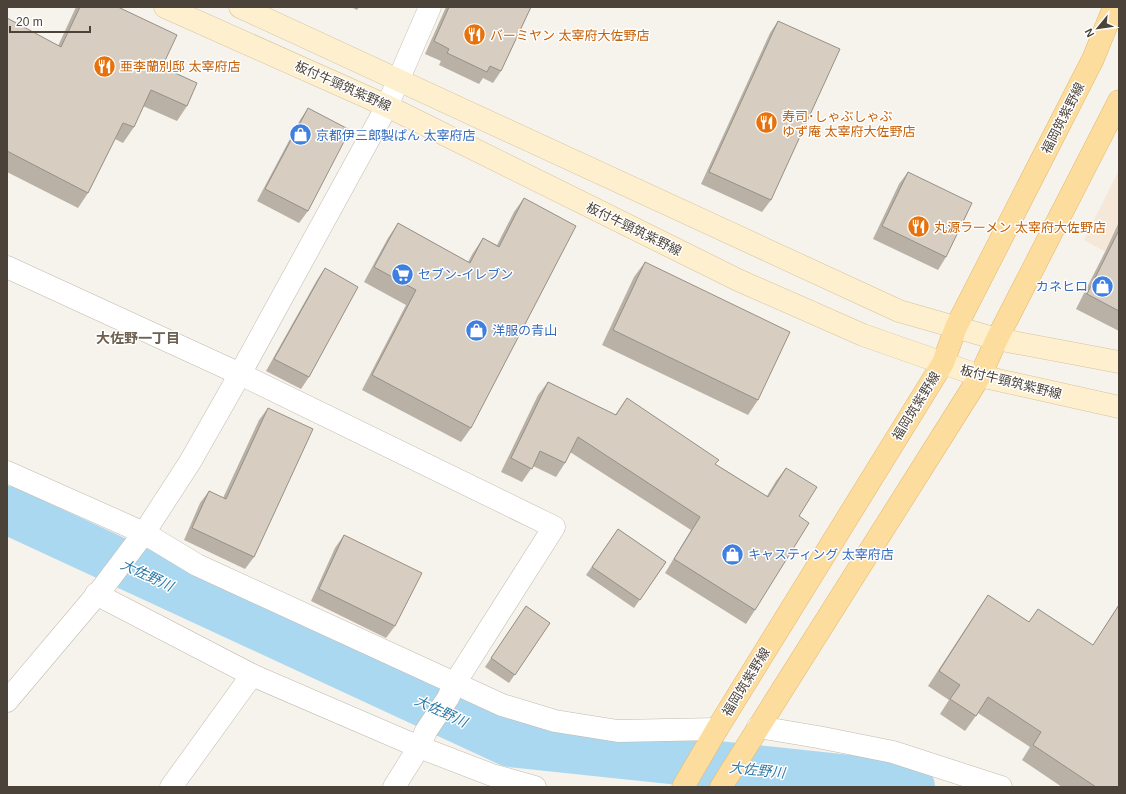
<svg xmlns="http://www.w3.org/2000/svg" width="1126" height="794" font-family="Arial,'Noto Sans JP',sans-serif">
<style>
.commercial{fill:#f6e8d8}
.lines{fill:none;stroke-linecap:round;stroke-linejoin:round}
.river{stroke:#aad8f1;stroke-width:48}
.minor-casing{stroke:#c2baae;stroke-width:23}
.secondary-casing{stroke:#d5c39c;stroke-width:23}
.primary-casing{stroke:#e4b96c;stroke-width:23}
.minor{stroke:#fff;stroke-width:22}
.secondary{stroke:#fef0ce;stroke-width:22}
.primary{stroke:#fddd9e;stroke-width:22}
.wall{fill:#b9b1a6}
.building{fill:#d7cec1;stroke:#969087}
.labels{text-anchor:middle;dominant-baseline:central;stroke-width:3;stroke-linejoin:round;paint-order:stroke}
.food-label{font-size:13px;fill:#c56008;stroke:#fff;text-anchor:start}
.street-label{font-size:13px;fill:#4b4339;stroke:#fff}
.shop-label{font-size:13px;fill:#366cbe;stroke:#fff;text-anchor:start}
.neighbourhood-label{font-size:14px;font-weight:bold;fill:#6d6050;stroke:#fff}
.water-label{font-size:14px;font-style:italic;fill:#2f7aa6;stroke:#fff}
</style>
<rect width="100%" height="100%" fill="#f6f2ec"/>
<!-- commercial -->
<path class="commercial" d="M 1119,170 L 1119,259 L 1084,240 Z"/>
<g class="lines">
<!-- river -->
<path class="river" d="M 7,510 L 510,743 L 907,785 L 911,787"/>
<defs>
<g id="minor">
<path d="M 7,267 L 240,374 L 554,527 L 455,683 L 448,698 L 426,731 L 419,747 L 394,787"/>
<path d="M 7,472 L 144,533 L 197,565 L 502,705 L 555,721 L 618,731 L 717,729"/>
<path d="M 96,594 L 252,675 L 419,747 L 492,775 L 535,787"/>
<path d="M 7,701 L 104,586 L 144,533 L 190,462 L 240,374 L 387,106 L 430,7"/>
<path d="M 758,727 L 818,737 L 893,752 L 1001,787"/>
<path d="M 171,787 L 252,675"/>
</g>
<g id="secondary">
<path d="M 165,7 L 387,106 L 738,280 L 863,335 L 980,376 L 1119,407"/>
<path d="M 240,7 L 899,311 L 997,339 L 1119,362"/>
</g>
<g id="primary">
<path d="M 683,787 L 717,729 L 943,363 L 956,327 L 1093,59 L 1114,7"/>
<path d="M 721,787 L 980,376 L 997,339 L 1119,101"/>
</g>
</defs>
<!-- minor casing -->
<use href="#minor" class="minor-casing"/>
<!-- secondary casing -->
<use href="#secondary" class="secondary-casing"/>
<!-- primary casing -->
<use href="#primary" class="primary-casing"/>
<!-- minor -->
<use href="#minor" class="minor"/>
<!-- secondary -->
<use href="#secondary" class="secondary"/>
<!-- primary -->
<use href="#primary" class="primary"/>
</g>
<!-- wall -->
<g class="wall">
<path d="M 76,7 L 118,7 L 162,67 L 187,106 L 177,121 L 143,106 L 134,127 L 123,143 L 115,139 L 88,193 L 78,208 L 7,172 L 7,18 L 58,46 Z"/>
<path d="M 351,7 L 359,7 L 357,10 Z"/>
<path d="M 446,7 L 531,7 L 501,71 L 493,83 L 483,78 L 479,84 L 439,65 L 441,61 L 425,54 Z"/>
<path d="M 778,21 L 771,200 L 762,212 L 701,184 L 770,33 Z"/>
<path d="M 308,108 L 308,211 L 299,223 L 257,201 L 300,120 Z"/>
<path d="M 908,172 L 946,257 L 938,270 L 873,239 L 899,184 Z"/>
<path d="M 524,198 L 471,428 L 461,442 L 362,390 L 406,305 L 364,282 L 388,238 L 398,223 L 468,262 L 473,253 L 483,238 L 497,245 L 514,212 Z"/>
<path d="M 1119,222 L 1119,331 L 1076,309 L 1106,250 Z"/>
<path d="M 645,262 L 758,400 L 748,415 L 602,345 L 634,277 Z"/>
<path d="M 325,268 L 309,377 L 301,389 L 266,371 L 317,280 Z"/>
<path d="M 548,382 L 615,415 L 627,398 L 715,464 L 767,496 L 776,481 L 786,468 L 799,516 L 755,610 L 746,624 L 665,573 L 691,530 L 570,452 L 565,463 L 556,477 L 533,466 L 522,482 L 501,472 L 538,395 Z"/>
<path d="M 268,408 L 254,557 L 245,569 L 184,540 L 200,503 L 209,491 L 223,498 L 259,420 Z"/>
<path d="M 618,529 L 666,562 L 634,608 L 586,575 Z"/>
<path d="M 344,535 L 395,626 L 386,638 L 311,601 L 335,548 Z"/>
<path d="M 988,595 L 1029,622 L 1038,609 L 1093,645 L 1119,604 L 1119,787 L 1062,787 L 1022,760 L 1030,747 L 978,713 L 965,731 L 940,714 L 949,700 L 928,686 L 977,611 Z"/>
<path d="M 526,606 L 550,623 L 509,683 L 485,667 Z"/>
</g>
<!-- building -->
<g class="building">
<path d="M 80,7 L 118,7 L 177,35 L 162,67 L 197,83 L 187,106 L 151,90 L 134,127 L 123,123 L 88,193 L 7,151 L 7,18 L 61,47 Z"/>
<path d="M 449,7 L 531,7 L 501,71 L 490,66 L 487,72 L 447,53 L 449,49 L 434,41 Z"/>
<path d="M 778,21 L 840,49 L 771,200 L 709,172 Z"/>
<path d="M 308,108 L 350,130 L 308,211 L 265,189 Z"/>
<path d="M 908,172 L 972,203 L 946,257 L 882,226 Z"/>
<path d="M 524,198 L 576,226 L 471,428 L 372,375 L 416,290 L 374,267 L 398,223 L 470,263 L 483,238 L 499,247 Z"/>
<path d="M 1119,230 L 1119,311 L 1087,294 Z"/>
<path d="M 645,262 L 790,332 L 758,400 L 613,330 Z"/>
<path d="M 325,268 L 358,287 L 309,377 L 274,359 Z"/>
<path d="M 548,382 L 616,415 L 627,398 L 719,460 L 715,464 L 768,497 L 786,468 L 817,487 L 799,516 L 809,523 L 755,610 L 674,559 L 700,517 L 578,437 L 565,463 L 540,451 L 532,469 L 511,458 Z"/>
<path d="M 268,408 L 313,429 L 254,557 L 192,528 L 209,491 L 226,499 Z"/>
<path d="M 618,529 L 666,562 L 640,600 L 592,567 Z"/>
<path d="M 344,535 L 422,573 L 395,626 L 319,589 Z"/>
<path d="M 988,595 L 1029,622 L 1038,609 L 1093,645 L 1119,605 L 1119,787 L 1096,787 L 1033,745 L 1041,732 L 988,697 L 976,716 L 950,699 L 960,685 L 939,671 Z"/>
<path d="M 526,606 L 550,623 L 515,675 L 491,658 Z"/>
</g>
<!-- icons -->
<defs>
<symbol id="restaurant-disc" viewBox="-11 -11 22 22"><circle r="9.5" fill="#e8710a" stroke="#fff"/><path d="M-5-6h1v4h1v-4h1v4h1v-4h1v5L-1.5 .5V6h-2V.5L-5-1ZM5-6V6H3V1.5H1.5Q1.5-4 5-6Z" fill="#fff"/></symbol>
<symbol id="shop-disc" viewBox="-11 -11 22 22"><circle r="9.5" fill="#3f7fe0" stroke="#fff"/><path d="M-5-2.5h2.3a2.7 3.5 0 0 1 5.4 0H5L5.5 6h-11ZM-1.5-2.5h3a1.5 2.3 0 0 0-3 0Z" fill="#fff"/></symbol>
<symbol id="supermarket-disc" viewBox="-11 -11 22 22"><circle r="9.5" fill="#3f7fe0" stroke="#fff"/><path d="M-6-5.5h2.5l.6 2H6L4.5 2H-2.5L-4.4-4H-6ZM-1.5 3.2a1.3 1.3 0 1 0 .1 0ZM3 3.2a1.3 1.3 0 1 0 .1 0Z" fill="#fff"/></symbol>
</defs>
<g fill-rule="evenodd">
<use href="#restaurant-disc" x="462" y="22" width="25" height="25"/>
<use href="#restaurant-disc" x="92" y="54" width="25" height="25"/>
<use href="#restaurant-disc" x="754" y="110" width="25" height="25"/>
<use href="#shop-disc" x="288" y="122" width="25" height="25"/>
<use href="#restaurant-disc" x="906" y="214" width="25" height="25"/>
<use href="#supermarket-disc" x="390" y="262" width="25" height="25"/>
<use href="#shop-disc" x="1090" y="274" width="25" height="25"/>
<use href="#shop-disc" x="464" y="318" width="25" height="25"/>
<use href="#shop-disc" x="720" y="542" width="25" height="25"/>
</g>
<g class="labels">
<!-- food labels -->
<g class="food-label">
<text x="490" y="35">バーミヤン 太宰府大佐野店</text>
<text x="120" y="66">亜李蘭別邸 太宰府店</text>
<text x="782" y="116">寿司･しゃぶしゃぶ<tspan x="782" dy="15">ゆず庵 太宰府大佐野店</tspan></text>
<text x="934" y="227">丸源ラーメン 太宰府大佐野店</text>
</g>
<!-- street labels -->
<g class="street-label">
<text transform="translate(343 86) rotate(24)">板付牛頸筑紫野線</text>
<text transform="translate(1063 118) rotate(-63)">福岡筑紫野線</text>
<text transform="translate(634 229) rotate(26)">板付牛頸筑紫野線</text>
<text transform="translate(1011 382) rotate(14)">板付牛頸筑紫野線</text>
<text transform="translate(916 406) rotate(-58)">福岡筑紫野線</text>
<text transform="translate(746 682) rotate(-58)">福岡筑紫野線</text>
</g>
<!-- shop labels -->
<g class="shop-label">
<text x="316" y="135">京都伊三郎製ぱん 太宰府店</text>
<text x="418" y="274">セブン-イレブン</text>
<text x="1088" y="286" text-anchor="end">カネヒロ</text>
<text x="492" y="330">洋服の青山</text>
<text x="748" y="554">キャスティング 太宰府店</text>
</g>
<!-- neighbourhood labels -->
<g class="neighbourhood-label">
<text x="138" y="338">大佐野一丁目</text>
</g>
<!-- water labels -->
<g class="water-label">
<text transform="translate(147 575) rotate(25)">大佐野川</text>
<text transform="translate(441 711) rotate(25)">大佐野川</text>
<text transform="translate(757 770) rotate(6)">大佐野川</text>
</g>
</g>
<!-- border -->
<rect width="1126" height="794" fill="none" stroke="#4b4339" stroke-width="16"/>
<!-- north arrow -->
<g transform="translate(1098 28) rotate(241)" stroke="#ffffff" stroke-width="3" paint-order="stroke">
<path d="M0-3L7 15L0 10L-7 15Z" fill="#4b4339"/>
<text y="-6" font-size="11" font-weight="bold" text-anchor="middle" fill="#4b4339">N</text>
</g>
<!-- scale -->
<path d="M10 26v6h80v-6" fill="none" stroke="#4b4339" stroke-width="2"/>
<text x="16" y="26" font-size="12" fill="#4b4339" stroke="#ffffff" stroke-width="3" paint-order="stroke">20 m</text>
</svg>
